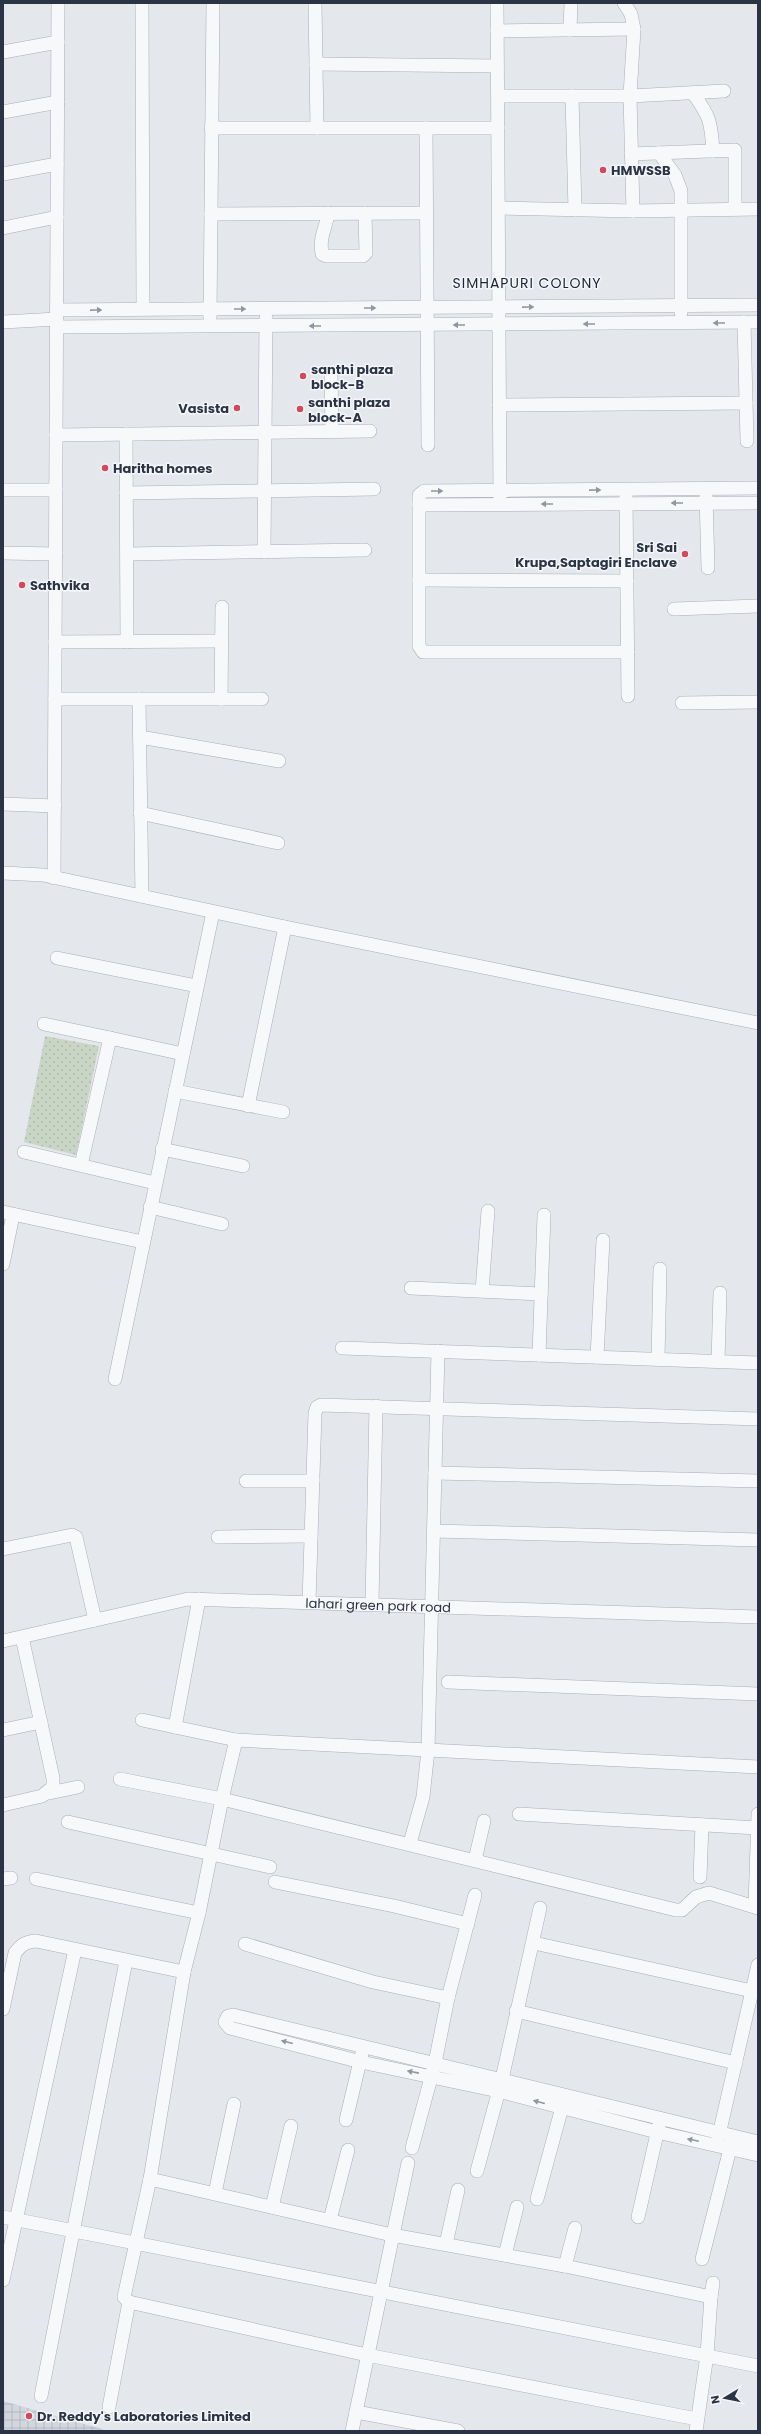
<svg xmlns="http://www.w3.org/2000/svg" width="761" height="2434" font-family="Poppins,sans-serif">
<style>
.industrial{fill:url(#industrial-grid)}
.grass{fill:url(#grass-dots)}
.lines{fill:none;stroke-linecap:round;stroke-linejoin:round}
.minor-casing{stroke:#a9aeb7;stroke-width:14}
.minor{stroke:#f7f8fa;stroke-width:13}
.oneway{fill:#9196a0}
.poi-dot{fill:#d1495b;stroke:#f4f6f9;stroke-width:1.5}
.labels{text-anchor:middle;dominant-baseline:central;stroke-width:3;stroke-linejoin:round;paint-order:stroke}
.poi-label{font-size:13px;font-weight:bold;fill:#2b3445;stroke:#f4f6f9;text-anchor:start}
.street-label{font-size:13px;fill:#2b3445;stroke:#f4f6f9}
.neighbourhood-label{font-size:14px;letter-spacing:1px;fill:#1d2536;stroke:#f4f6f9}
</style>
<defs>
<pattern id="industrial-grid" width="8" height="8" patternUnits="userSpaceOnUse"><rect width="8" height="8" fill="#d2d6de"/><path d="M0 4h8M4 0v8" fill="none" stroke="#b4b8c0"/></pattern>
<pattern id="grass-dots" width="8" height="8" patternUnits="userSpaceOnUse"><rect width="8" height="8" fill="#c9d6c5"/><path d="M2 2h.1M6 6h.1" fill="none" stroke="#adb8ab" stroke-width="1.8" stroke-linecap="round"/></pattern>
</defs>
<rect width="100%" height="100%" fill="#e4e7ec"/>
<!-- industrial -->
<path class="industrial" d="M 3,2401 L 109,2431 L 3,2431 Z"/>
<!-- grass -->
<path class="grass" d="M 45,1036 L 99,1046 L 76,1155 L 24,1142 Z"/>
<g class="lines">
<defs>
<g id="minor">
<path d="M 142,3 L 143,309"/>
<path d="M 315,3 L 317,128"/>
<path d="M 497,3 L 500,498"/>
<path d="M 624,3 L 631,14 L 634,29 L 630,96 L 633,211"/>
<path d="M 570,30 L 571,3"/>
<path d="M 497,31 L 634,29"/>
<path d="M 3,52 L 58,42"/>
<path d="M 316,64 L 497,66"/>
<path d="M 693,93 C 710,117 711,121 713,151"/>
<path d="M 498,96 L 630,96 L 724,91"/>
<path d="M 572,96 L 575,210"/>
<path d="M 3,112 L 58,102"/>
<path d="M 211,128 L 498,128"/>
<path d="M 426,128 L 428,445"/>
<path d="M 659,153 L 675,175 L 681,191 L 681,313"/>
<path d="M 631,154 L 735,150 L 735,209"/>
<path d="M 3,174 L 57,164"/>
<path d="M 499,208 L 633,211 L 758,209"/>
<path d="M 328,213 C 326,229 319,236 322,254 L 326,256 L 363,256 L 366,253 L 365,213"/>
<path d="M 211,214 L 425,213"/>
<path d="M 3,228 L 57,217"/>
<path d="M 57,310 L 758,305"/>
<path d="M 210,318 L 213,3"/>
<path d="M 3,322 L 57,319"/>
<path d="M 744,322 L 747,441"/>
<path d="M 57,327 L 758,322"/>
<path d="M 331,375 L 332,431"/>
<path d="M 499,405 L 746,403"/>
<path d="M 126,434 L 127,642"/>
<path d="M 56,435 L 370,431"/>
<path d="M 758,488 L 424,491 L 419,495 L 419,505 L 758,503"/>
<path d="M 3,490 L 56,490"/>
<path d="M 126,493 L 374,489"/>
<path d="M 626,496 L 628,696"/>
<path d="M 706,496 L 708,568"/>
<path d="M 419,505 L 419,646 L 423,652 L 628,652"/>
<path d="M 264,552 L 266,318"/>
<path d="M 3,553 L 56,554"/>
<path d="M 127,554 L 365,550"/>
<path d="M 419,580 L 627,581"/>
<path d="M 674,609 L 758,606"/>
<path d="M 55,642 L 221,641"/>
<path d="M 55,699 L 262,699"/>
<path d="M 139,699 L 142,896"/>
<path d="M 221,699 L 222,607"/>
<path d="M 682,703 L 758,702"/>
<path d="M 140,737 L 279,761"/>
<path d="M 3,804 L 55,806"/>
<path d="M 140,813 L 278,843"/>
<path d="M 3,873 L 43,875 L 285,927 L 758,1023"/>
<path d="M 54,878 L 58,3"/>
<path d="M 57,958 L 197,986"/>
<path d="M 44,1024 L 110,1038"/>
<path d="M 175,1091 L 283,1112"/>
<path d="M 248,1106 L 285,927"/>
<path d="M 162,1149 L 243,1166"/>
<path d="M 24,1152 L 155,1183"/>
<path d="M 81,1165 L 110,1038 L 183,1054"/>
<path d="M 150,1207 L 222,1224"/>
<path d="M 3,1212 L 143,1242"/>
<path d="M 3,1264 L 13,1215"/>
<path d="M 411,1288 L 541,1294"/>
<path d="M 482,1291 L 488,1211"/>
<path d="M 342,1348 L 758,1363"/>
<path d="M 438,1351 L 428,1750 L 758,1767"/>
<path d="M 539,1355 L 544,1215"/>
<path d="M 597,1357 L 603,1240"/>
<path d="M 658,1359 L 660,1269"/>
<path d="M 718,1361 L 720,1293"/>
<path d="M 115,1379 L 213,912"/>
<path d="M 435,1473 L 758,1481"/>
<path d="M 246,1481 L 313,1481"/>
<path d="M 434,1531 L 758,1540"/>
<path d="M 218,1537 L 311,1536"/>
<path d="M 3,1549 L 72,1535 L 76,1537 L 95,1620"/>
<path d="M 309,1602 L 315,1413 L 317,1407 L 321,1405 L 758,1419"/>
<path d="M 372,1603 L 376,1406"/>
<path id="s1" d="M 3,1641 L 188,1599 L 758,1617"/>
<path d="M 448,1682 L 758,1694"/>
<path d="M 142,1720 L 236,1740 L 428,1750 L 423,1797 L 410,1843"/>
<path d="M 175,1727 L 199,1599"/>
<path d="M 3,1730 L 41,1722"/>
<path d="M 120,1779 L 222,1799 L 236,1740"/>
<path d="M 49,1793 L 78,1787"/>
<path d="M 3,1805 L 42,1796 L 53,1787 L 53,1778 L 22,1637"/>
<path d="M 519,1814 L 757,1828"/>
<path d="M 68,1822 L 270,1867"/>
<path d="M 475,1860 L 484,1821"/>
<path d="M 700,1877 L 702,1825"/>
<path d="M 3,1879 L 11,1878"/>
<path d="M 36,1879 L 199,1913"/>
<path d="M 275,1882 L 394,1906 L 468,1924"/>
<path d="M 755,1907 L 758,1814"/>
<path d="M 534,1943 L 752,1991"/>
<path d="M 245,1944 L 373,1982 L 448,1998"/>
<path d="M 3,2009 L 15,1953 C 21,1945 25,1942 36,1941 L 184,1972"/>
<path d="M 516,2011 L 736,2063"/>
<path d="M 346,2120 L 362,2053"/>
<path d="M 718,2139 L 758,1965"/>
<path d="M 758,2142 L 233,2015 L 228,2016 L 225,2022 L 230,2028 L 361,2062 L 498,2091 L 657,2132 L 758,2155"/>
<path d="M 412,2148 L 435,2063 L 448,1998 L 475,1895"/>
<path d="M 477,2171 L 502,2079 L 540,1908"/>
<path d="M 150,2179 L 392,2235 L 565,2266 L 711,2297 L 707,2355 L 696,2431"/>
<path d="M 215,2193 L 234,2104"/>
<path d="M 537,2199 L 564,2100"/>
<path d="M 272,2207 L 291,2126"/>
<path d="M 3,2217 L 758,2366"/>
<path d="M 638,2217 L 659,2125"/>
<path d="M 330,2220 L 348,2150"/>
<path d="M 446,2244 L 458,2190"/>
<path d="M 505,2255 L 517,2207"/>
<path d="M 702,2259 L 732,2141"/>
<path d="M 565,2266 L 575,2228"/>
<path d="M 3,2280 L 75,1950"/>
<path d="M 711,2297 L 713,2283"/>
<path d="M 41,2396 L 126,1961"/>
<path d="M 109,2407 L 129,2302"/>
<path d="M 356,2412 L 458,2431"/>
<path d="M 697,2419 L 367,2355 L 129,2302 L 124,2297 L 150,2179 L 184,1972 L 199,1913 L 222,1799 L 676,1910 L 682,1910 L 696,1897 L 709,1893 L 758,1908"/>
<path d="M 352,2431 L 408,2163"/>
</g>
</defs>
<!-- minor casing -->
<use href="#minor" class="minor-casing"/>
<!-- minor -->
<use href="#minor" class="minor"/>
</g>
<!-- one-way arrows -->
<defs><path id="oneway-solid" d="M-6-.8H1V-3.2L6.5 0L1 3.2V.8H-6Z"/></defs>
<g class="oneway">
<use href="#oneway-solid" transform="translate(528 307) rotate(-1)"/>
<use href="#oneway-solid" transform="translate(370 308)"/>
<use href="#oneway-solid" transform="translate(240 309)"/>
<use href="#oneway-solid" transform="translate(96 310) rotate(-1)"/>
<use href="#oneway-solid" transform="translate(719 323) rotate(180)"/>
<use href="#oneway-solid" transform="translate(589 324) rotate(180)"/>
<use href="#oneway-solid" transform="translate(459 325) rotate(180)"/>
<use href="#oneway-solid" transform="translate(315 326) rotate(180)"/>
<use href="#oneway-solid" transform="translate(595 490) rotate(-1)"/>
<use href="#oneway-solid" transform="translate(437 491)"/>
<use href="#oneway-solid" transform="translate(677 503) rotate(180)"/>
<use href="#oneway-solid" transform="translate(547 504) rotate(180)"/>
<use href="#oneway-solid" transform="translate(287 2042) rotate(-166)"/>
<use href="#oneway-solid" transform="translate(413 2072) rotate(-169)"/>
<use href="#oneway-solid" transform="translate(539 2102) rotate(-165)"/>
<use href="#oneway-solid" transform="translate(693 2140) rotate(-168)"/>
</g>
<!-- markers -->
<g class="poi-dot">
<circle cx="603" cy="170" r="4"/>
<circle cx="303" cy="376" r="4"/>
<circle cx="237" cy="408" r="4"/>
<circle cx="300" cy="409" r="4"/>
<circle cx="105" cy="468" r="4"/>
<circle cx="685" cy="554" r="4"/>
<circle cx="22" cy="585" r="4"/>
<circle cx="29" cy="2416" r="4"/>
</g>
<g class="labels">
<!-- poi labels -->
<g class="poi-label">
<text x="611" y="170">HMWSSB</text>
<text x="311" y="369">santhi plaza<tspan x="311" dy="15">block-B</tspan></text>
<text x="308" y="402">santhi plaza<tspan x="308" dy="15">block-A</tspan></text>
<text x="229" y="408" text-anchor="end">Vasista</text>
<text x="113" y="468">Haritha homes</text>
<text x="677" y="547" text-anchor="end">Sri Sai<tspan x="677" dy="15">Krupa,Saptagiri Enclave</tspan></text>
<text x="30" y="585">Sathvika</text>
<text x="37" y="2416">Dr. Reddy's Laboratories Limited</text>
</g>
<!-- street labels -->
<g class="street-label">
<text stroke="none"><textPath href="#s1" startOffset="380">lahari green park road</textPath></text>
</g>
<!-- neighbourhood labels -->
<g class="neighbourhood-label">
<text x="527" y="283">SIMHAPURI COLONY</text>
</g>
</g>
<!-- border -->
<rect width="761" height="2434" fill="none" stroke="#2b3445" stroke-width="8"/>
<!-- north arrow -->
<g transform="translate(725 2398) rotate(260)" stroke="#f4f6f9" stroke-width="3" paint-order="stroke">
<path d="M0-3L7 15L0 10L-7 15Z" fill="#2b3445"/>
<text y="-6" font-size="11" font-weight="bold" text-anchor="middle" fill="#2b3445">N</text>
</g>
</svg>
